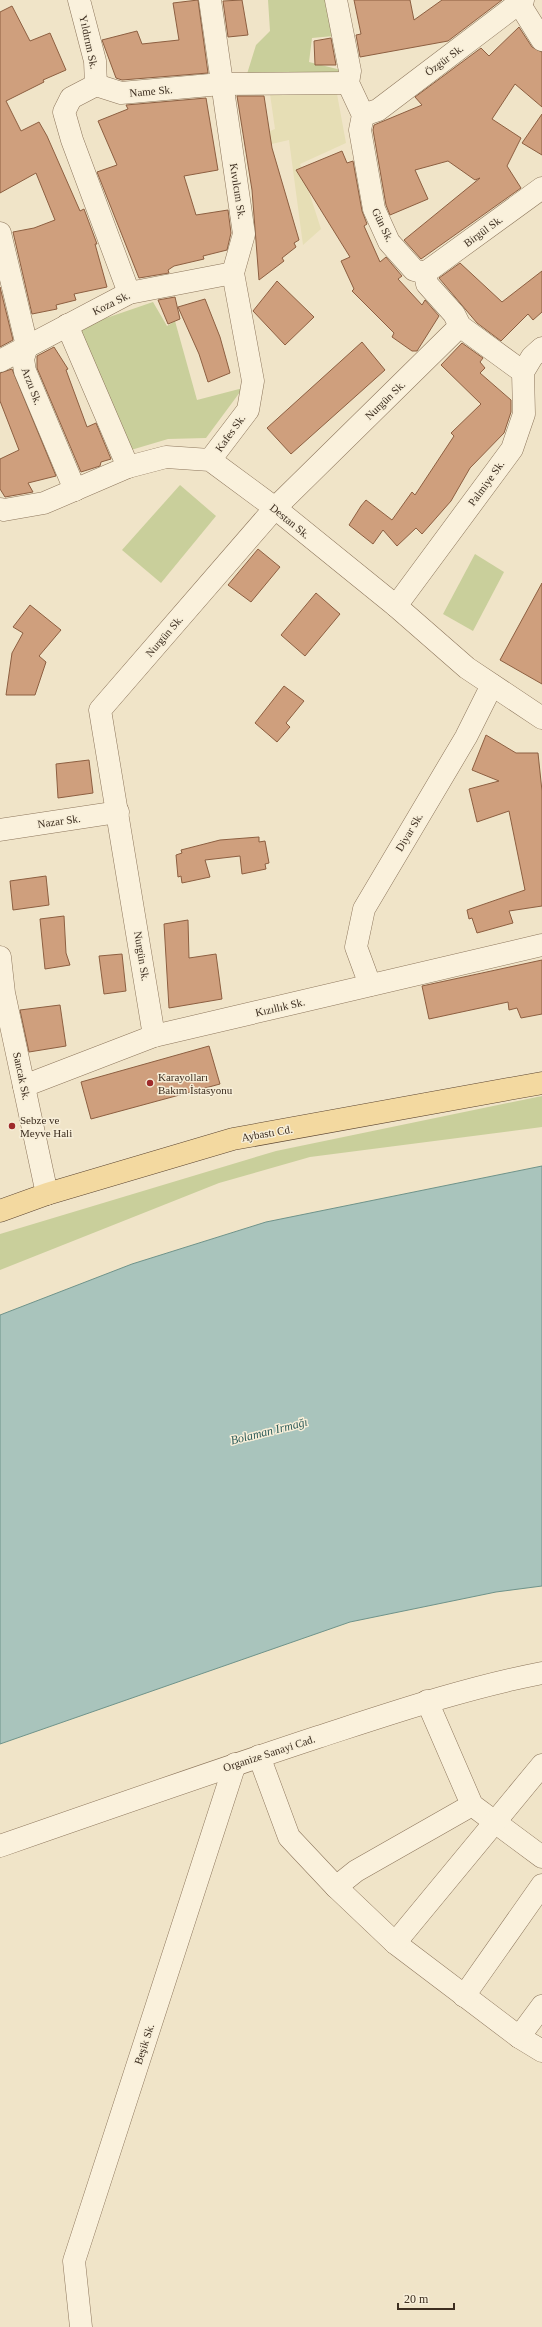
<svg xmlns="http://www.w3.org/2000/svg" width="542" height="2327" font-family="'Times New Roman',serif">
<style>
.farmland{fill:#e6deb5}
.green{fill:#c9cf9b}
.water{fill:#a9c4bc;stroke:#6f938a}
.building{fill:#cf9f7d;stroke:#8d5f41}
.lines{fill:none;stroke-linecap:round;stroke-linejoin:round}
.minor-casing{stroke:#8d765c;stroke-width:23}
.major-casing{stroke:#5b4430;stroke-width:23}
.minor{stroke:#faf1dc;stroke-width:22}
.major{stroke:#f3d9a0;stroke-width:22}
.poi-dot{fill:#9e2a2b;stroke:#f7eed8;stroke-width:1.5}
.labels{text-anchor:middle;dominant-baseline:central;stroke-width:3;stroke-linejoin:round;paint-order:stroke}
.street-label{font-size:11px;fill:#3d2e20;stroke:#f7eed8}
.poi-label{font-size:11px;fill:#3d2e20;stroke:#f7eed8;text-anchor:start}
.water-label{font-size:12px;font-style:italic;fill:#2f5d5a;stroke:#f7eed8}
</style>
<rect width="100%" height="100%" fill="#f0e4c8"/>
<!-- farmland -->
<path class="farmland" d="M 270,94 L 337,94 L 346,143 L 300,164 L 321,229 L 303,245 L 289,140 L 254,148 L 245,141 L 275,129 Z"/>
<!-- green -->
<g class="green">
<path d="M 268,0 L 325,0 L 334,36 L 312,38 L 309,62 L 341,70 L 334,78 L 247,74 L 256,45 L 270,31 Z"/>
<path d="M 153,302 L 167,326 L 175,321 L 197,400 L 243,388 L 206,438 L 168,439 L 131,450 L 79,341 L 83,326 Z"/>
<path d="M 180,485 L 216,516 L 161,583 L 122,550 Z"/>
<path d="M 475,554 L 504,572 L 473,631 L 443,614 Z"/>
<path d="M 542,1096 L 542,1127 L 310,1157 L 219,1183 L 0,1270 L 0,1234 L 276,1151 Z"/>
</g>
<!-- water -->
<path class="water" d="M 542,1166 L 542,1586 L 496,1592 L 350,1622 L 0,1744 L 0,1315 L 132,1264 L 266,1222 Z"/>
<!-- building -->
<g class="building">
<path d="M 198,0 L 208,73 L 122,80 L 116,78 L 102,40 L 137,31 L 142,44 L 179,40 L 173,3 Z"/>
<path d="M 242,0 L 248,35 L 228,37 L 223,1 Z"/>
<path d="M 354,0 L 410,0 L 414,20 L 442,0 L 502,0 L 448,41 L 360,57 L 356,35 L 361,34 Z"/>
<path d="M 12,6 L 30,41 L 50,33 L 66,70 L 43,80 L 44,82 L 6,101 L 21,131 L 39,122 L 47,136 L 80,211 L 84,209 L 97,244 L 95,244 L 107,287 L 74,294 L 76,300 L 56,305 L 57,309 L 32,314 L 13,232 L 34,228 L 55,220 L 36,173 L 0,193 L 0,12 Z"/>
<path d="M 519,27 L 532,47 L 542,52 L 542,107 L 515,84 L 492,119 L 521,138 L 507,166 L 521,188 L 421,259 L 404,240 L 480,178 L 475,180 L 448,161 L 415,170 L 428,199 L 390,215 L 386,205 L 373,130 L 374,125 L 422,105 L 415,97 L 481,48 L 489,56 Z"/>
<path d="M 331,38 L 336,65 L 315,65 L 314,41 Z"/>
<path d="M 237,96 L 264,96 L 272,148 L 299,240 L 294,243 L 296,247 L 282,258 L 284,261 L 259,280 L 252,190 Z"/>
<path d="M 206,98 L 218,170 L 184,176 L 196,215 L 228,210 L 231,233 L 227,250 L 203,256 L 204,259 L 174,266 L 168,270 L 169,273 L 139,278 L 97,172 L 117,165 L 98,121 L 128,109 L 126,105 Z"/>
<path d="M 542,114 L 542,155 L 522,143 Z"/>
<path d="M 342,151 L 347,163 L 353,161 L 362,211 L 367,224 L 364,226 L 380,262 L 386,257 L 402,276 L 398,279 L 422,305 L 425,300 L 439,316 L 417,351 L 412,351 L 392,337 L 394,333 L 352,291 L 354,289 L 341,261 L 350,257 L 296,170 Z"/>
<path d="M 460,263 L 502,302 L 542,271 L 542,312 L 533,320 L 528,314 L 501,341 L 477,323 L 439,278 Z"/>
<path d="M 277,281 L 314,317 L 285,345 L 253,311 Z"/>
<path d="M 0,287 L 13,340 L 0,347 Z"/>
<path d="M 175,297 L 180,319 L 168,324 L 158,300 Z"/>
<path d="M 205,299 L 220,337 L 230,373 L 208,382 L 199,354 L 178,307 Z"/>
<path d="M 362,342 L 385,370 L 291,454 L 267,428 Z"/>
<path d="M 462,343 L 483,358 L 480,362 L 485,368 L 480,373 L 511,400 L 511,412 L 504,433 L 470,468 L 451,501 L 422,534 L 416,528 L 397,546 L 383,530 L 373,544 L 349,525 L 361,506 L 366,500 L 392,520 L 412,492 L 415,495 L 454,436 L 451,433 L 481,404 L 441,365 Z"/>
<path d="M 54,347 L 68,369 L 66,370 L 87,427 L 96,423 L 111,459 L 101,462 L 100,466 L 81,472 L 37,368 L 37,356 Z"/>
<path d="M 12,369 L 56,476 L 28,483 L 33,492 L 5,497 L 0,489 L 0,459 L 19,450 L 0,401 L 0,373 Z"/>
<path d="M 258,549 L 280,567 L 251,602 L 228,585 Z"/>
<path d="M 542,583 L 542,684 L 500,660 Z"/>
<path d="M 316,593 L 340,614 L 305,656 L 281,635 Z"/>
<path d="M 30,605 L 61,630 L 39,656 L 46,662 L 35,695 L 6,695 L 12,653 L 23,633 L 13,627 Z"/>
<path d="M 284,686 L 304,701 L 286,723 L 290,727 L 277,742 L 255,723 Z"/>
<path d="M 486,735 L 516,753 L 538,753 L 542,791 L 542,906 L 509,911 L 513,923 L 477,933 L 472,918 L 469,919 L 467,910 L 525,890 L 509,811 L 477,822 L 469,789 L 499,781 L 472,770 Z"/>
<path d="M 89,760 L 93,793 L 58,798 L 56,764 Z"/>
<path d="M 259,837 L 259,842 L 265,841 L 269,863 L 265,864 L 266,869 L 242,874 L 240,856 L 205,860 L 210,877 L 182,883 L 181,876 L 178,877 L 176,855 L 182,853 L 181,850 L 220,840 Z"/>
<path d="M 46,876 L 49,905 L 13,910 L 10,881 Z"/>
<path d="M 64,916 L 66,953 L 70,965 L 45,969 L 40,919 Z"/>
<path d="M 188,920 L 189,958 L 216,954 L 222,999 L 169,1008 L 164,924 Z"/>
<path d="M 122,954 L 126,991 L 104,994 L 99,956 Z"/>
<path d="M 542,960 L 542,1014 L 521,1018 L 517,1008 L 509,1010 L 508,1002 L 429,1019 L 422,986 Z"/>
<path d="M 60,1005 L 66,1046 L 29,1052 L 20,1010 Z"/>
<path d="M 209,1046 L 220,1084 L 91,1119 L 81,1082 Z"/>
</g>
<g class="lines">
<defs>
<g id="minor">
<path d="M 79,0 L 95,61 L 96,85"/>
<path d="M 210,0 L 244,234 L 233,273 L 253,381 L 248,410 L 210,460"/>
<path d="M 336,0 L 350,71 L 348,83 L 363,115 L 360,130 L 374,209 L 389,242 L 414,270 L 425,273 L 427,284 L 454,314 L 460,326 L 523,372"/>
<path d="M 517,0 L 542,40"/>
<path d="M 363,115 L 378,110 L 523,0"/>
<path d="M 0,233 L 27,346 L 23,359 L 25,371 L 75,490"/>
<path d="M 425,273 L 542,188"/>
<path d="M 129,293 L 72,140 L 64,112 L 71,98 L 96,85 L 121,93 L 221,84 L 348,83"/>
<path d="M 67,325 L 128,467"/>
<path d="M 0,361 L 129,293 L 233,273"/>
<path d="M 0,509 L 4,510 L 44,503 L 128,467 L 166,457 L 210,460 L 275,508 L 396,606 L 467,668 L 542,718"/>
<path d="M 396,606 L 512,449 L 524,414 L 523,372 L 532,357 L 542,348"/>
<path d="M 0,830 L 118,812"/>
<path d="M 0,957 L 4,993 L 47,1194"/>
<path d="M 370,985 L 356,947 L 364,909 L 466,737 L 492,685"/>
<path d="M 154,1036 L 100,710 L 275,508 L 460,326"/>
<path d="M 24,1086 L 154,1036 L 542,945"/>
<path d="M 427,1701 L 472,1805 L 542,1857"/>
<path d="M 259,1756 L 289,1837 L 336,1887 L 395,1943 L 519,2037 L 542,2051"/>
<path d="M 0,1846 C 106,1809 212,1772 318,1737 C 392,1713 465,1688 542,1673"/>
<path d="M 336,1887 L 356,1871 L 472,1805"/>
<path d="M 395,1943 L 542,1765"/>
<path d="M 464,1996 L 542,1885"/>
<path d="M 519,2037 L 542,2006"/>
<path d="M 81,2327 L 74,2261 L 235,1764"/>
</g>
<path id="major" d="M 0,1211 L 47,1194 L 233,1139 L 542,1083"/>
</defs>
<!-- minor casing -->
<use href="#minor" class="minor-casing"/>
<!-- major casing -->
<use href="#major" class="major-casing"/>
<!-- minor -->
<use href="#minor" class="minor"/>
<!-- major -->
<use href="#major" class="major"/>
</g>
<!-- markers -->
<g class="poi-dot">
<circle cx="150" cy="1083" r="4"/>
<circle cx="12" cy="1126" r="4"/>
</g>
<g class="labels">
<!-- street labels -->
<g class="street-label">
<text transform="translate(89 42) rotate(78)">Yıldırım Sk.</text>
<text transform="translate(444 60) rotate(-37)">Özgür Sk.</text>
<text transform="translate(151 91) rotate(-5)">Name Sk.</text>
<text transform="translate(238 191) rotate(81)">Kıvılcım Sk.</text>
<text transform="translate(383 225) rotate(64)">Gün Sk.</text>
<text transform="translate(483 231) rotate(-36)">Birgül Sk.</text>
<text transform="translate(111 303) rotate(-26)">Koza Sk.</text>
<text transform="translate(32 386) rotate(69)">Arzu Sk.</text>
<text transform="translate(385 400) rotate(-44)">Nurgün Sk.</text>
<text transform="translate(230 433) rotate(-54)">Kafes Sk.</text>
<text transform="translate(486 483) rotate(-54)">Palmiye Sk.</text>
<text transform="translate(290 521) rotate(39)">Destan Sk.</text>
<text transform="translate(164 636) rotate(-49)">Nurgün Sk.</text>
<text transform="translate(59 821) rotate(-8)">Nazar Sk.</text>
<text transform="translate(409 832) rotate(-59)">Diyar Sk.</text>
<text transform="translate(142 956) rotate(81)">Nurgün Sk.</text>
<text transform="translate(280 1007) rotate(-13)">Kızıllık Sk.</text>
<text transform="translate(22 1076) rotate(78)">Sancak Sk.</text>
<text transform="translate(267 1133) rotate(-10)">Aybastı Cd.</text>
<text transform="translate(269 1753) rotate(-18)">Organize Sanayi Cad.</text>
<text transform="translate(144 2044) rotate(-72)">Beşik Sk.</text>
</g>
<!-- poi labels -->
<g class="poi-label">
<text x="158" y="1077">Karayolları<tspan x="158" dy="13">Bakım İstasyonu</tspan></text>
<text x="20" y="1120">Sebze ve<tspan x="20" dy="13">Meyve Hali</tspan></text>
</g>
<!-- water labels -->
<g class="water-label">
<text transform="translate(269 1431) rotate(-14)">Bolaman Irmağı</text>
</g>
</g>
<!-- scale -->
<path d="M398 2303v6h56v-6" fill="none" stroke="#3d2e20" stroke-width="2"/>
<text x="404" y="2303" font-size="12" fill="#3d2e20" stroke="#f7eed8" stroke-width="3" paint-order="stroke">20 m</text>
</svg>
